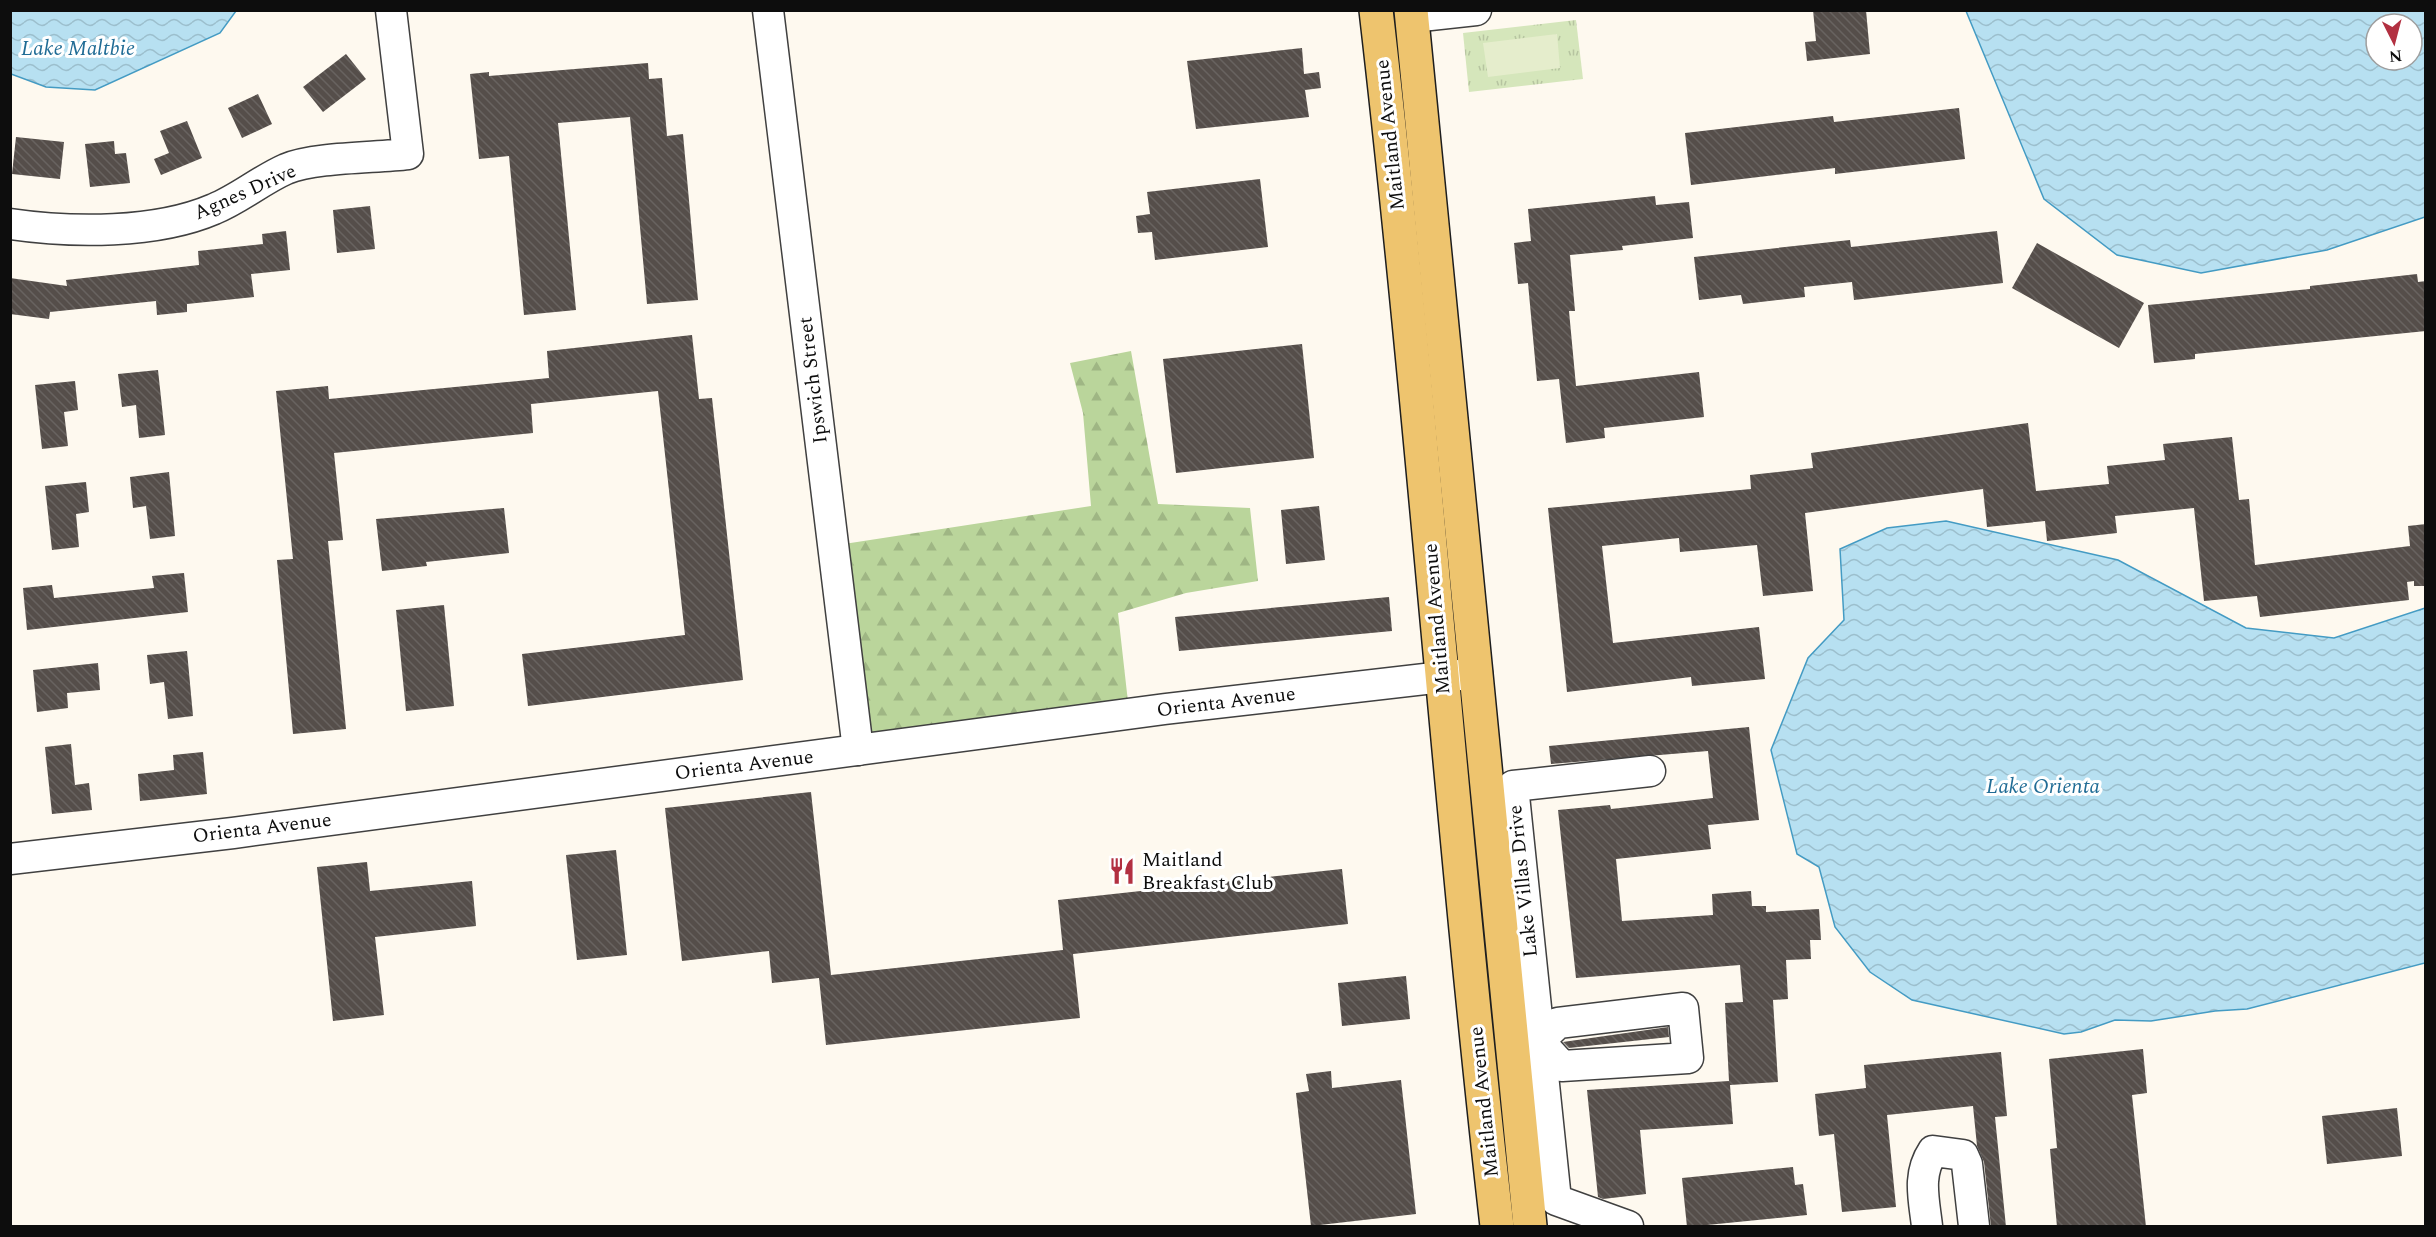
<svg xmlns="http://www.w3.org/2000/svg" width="2436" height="1237" font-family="Spectral,serif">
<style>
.forest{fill:url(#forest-firs)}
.park{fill:url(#park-tufts)}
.pitch{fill:#e5edcc}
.water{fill:url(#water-waves);stroke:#449bc3;stroke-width:1.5;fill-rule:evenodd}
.building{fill:url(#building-back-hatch)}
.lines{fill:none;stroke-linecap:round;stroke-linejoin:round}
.minor-casing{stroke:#404040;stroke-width:33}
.major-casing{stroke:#1e1e1e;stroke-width:36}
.minor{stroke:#fff;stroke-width:30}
.major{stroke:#eec46e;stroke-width:33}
.labels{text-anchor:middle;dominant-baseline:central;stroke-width:6;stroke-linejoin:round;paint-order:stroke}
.street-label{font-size:20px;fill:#0d0d0d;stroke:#fff}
.poi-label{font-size:20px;fill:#0d0d0d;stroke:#fff;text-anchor:start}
.water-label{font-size:21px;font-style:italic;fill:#206c95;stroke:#fff}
</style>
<defs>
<pattern id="forest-firs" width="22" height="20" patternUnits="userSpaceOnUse" patternTransform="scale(1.5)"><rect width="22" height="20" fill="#bad59b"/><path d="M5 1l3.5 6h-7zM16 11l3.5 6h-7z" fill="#9fb684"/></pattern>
<pattern id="park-tufts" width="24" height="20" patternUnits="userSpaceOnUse" patternTransform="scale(1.5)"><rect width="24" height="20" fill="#d5e6bb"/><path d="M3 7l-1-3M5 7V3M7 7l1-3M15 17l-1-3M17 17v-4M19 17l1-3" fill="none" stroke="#b6c4a0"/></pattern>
<pattern id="water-waves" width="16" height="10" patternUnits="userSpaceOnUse" patternTransform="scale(1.5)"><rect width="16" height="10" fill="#b7e0f1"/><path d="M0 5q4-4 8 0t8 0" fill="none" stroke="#9cbfcd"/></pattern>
<pattern id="building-back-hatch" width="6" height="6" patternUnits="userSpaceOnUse" patternTransform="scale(1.5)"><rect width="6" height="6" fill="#554e4a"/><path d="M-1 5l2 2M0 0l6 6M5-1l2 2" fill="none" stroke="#686360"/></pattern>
</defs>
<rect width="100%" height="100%" fill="#fef9ef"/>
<!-- forest -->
<path class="forest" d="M 1131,351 L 1158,504 L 1250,508 L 1258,581 L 1186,593 L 1118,613 L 1128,702 L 867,737 L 844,544 L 1091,506 L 1083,413 L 1070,363 Z"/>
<!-- park -->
<path class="park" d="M 1576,20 L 1583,79 L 1469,92 L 1463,33 Z"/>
<!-- pitch -->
<path class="pitch" d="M 1557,34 L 1560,68 L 1488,77 L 1483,43 Z"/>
<!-- water -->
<g class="water">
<path d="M 10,11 L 11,10 L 236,11 L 220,33 L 95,90 L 46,87 L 11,74 Z"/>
<path d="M 1966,11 L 2425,11 L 2425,217 L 2327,250 L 2201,273 L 2117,255 L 2044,199 ZM 2376,24 L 2412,24 L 2412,60 L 2376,60 Z"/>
<path d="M 1946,521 L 2118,560 L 2246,628 L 2334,638 L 2425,608 L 2425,963 L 2247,1009 L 2215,1011 L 2151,1021 L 2115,1020 L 2081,1032 L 2064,1034 L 1912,1000 L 1870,972 L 1835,927 L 1819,867 L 1797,854 L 1771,750 L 1808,658 L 1844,620 L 1840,549 L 1887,528 Z"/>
</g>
<!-- building -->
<g class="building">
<path d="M 1813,10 L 1866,10 L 1870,54 L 1807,61 L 1805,42 L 1816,41 Z"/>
<path d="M 1302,48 L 1304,74 L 1319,72 L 1321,88 L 1305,90 L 1309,117 L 1196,129 L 1187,61 Z"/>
<path d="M 346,54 L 366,79 L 323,112 L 303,87 Z"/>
<path d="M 648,63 L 649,79 L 662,78 L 667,136 L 683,134 L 698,300 L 647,304 L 630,117 L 558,123 L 576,310 L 524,315 L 509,156 L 479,159 L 470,74 L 489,72 L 489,76 Z"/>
<path d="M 258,94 L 272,124 L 242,138 L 228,108 Z"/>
<path d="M 1959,108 L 1965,159 L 1835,174 L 1835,168 L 1691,185 L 1685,133 L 1833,116 L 1834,122 Z"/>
<path d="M 187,121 L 202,158 L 161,175 L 154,159 L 169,153 L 160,131 Z"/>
<path d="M 16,137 L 64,142 L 60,179 L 12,174 Z"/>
<path d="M 114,141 L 115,154 L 126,153 L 130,183 L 90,187 L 85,144 Z"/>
<path d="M 1260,179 L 1268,247 L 1155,260 L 1152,232 L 1138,233 L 1136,216 L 1150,214 L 1147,192 Z"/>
<path d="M 1655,196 L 1656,205 L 1689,202 L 1693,238 L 1622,246 L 1623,250 L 1570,255 L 1575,311 L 1569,311 L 1576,386 L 1699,372 L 1704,417 L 1604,428 L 1605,438 L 1566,443 L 1559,379 L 1537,381 L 1528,283 L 1518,284 L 1514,243 L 1531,241 L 1528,209 Z"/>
<path d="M 370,206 L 375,249 L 337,253 L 333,210 Z"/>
<path d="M 286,231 L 290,270 L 251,274 L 254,297 L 187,304 L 187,312 L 157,315 L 156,301 L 50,312 L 49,319 L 10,314 L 10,278 L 67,286 L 66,280 L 199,265 L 198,251 L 263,244 L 262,234 Z"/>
<path d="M 1997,231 L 2003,283 L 1854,300 L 1852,282 L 1804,287 L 1805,297 L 1743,304 L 1741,295 L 1699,300 L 1694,257 L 1850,240 L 1851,247 Z"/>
<path d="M 2037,243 L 2144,303 L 2119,348 L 2012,288 Z"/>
<path d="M 2417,274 L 2418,282 L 2426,281 L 2426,331 L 2195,354 L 2195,359 L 2154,363 L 2148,305 L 2310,289 L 2310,286 Z"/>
<path d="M 692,335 L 699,399 L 712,398 L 743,680 L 528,706 L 522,654 L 685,635 L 658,391 L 531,404 L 533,433 L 334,453 L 343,540 L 328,541 L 346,729 L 293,734 L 277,560 L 293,559 L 276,391 L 328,386 L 329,399 L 549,378 L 547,351 Z"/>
<path d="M 1302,344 L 1314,458 L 1176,473 L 1163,359 Z"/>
<path d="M 158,370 L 165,435 L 139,438 L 136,405 L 122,407 L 118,374 Z"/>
<path d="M 75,381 L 78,410 L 64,412 L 68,446 L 42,449 L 35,385 Z"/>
<path d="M 2028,423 L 2036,491 L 2109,484 L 2107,466 L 2165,460 L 2163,444 L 2232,437 L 2239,500 L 2249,499 L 2255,565 L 2410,546 L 2408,526 L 2426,524 L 2426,586 L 2414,586 L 2414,581 L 2407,582 L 2409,600 L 2260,617 L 2257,596 L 2204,601 L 2194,508 L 2115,516 L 2117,533 L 2047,541 L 2045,521 L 1987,527 L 1983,489 L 1805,513 L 1813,591 L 1763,596 L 1757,545 L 1680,552 L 1679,538 L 1602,546 L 1613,643 L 1759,627 L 1765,679 L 1692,686 L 1691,677 L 1567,692 L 1548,508 L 1751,489 L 1750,475 L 1813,468 L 1811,453 Z"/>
<path d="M 169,472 L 175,536 L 150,539 L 146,506 L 133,508 L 130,477 Z"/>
<path d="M 86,482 L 89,512 L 76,514 L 79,547 L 52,550 L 45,486 Z"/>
<path d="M 1319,506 L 1325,560 L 1286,564 L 1281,510 Z"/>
<path d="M 504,508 L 509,553 L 426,562 L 427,566 L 382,571 L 376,519 Z"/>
<path d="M 184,573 L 188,612 L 27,630 L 23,588 L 52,585 L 54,598 L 154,588 L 152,576 Z"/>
<path d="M 1389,597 L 1392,631 L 1179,651 L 1175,617 Z"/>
<path d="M 444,605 L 454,706 L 406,711 L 396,610 Z"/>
<path d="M 187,651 L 193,716 L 168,719 L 164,682 L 150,684 L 147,655 Z"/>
<path d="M 98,663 L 100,690 L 67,693 L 68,708 L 37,712 L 33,670 Z"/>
<path d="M 1749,727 L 1759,820 L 1708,825 L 1711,849 L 1616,859 L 1622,921 L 1713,915 L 1712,894 L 1751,891 L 1752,906 L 1766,906 L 1766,912 L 1819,909 L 1821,940 L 1810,940 L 1811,959 L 1786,960 L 1788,999 L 1773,1000 L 1778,1082 L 1730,1085 L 1733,1124 L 1640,1130 L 1646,1194 L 1603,1199 L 1598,1197 L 1587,1090 L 1729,1081 L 1725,1003 L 1743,1002 L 1740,965 L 1576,978 L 1558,810 L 1610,805 L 1611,809 L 1713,798 L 1708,751 L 1551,764 L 1549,746 Z"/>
<path d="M 71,744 L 75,785 L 89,783 L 92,810 L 52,814 L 45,747 Z"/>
<path d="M 203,752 L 207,794 L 140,801 L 138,774 L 174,770 L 173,755 Z"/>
<path d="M 811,792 L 831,975 L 1063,950 L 1058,900 L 1342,869 L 1348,924 L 1073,954 L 1080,1018 L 826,1045 L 819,978 L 772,983 L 769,951 L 682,961 L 665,808 Z"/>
<path d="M 616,850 L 627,955 L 577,960 L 566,855 Z"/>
<path d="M 367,862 L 370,891 L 472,881 L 476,926 L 375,937 L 384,1015 L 333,1021 L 317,867 Z"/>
<path d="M 1406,976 L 1410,1019 L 1342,1026 L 1338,983 Z"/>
<path d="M 1668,1027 L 1669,1037 L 1569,1048 L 1563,1042 Z"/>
<path d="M 2143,1049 L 2147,1093 L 2132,1095 L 2146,1227 L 2057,1227 L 2050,1149 L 2057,1148 L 2049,1059 Z"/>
<path d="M 2001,1052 L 2007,1116 L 1995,1117 L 2006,1227 L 1991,1227 L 1984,1162 L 1977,1146 L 1973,1106 L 1887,1115 L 1896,1207 L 1842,1212 L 1834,1134 L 1819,1136 L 1815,1094 L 1866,1088 L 1864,1065 Z"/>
<path d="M 1331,1071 L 1332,1088 L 1401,1080 L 1416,1214 L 1311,1226 L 1296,1093 L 1309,1091 L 1306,1074 Z"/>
<path d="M 2397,1108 L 2402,1156 L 2327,1164 L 2322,1116 Z"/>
<path d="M 1793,1167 L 1795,1185 L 1803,1184 L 1807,1215 L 1687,1227 L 1682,1178 Z"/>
</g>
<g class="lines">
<defs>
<g id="minor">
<path d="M 768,10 L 858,750"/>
<path d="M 1412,17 L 1476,10"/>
<path d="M 10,224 C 72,233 156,234 214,209 C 239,199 261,180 286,169 C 315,157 375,158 408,154 L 391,10"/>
<path d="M 10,859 L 233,833 L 1165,709 L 1477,673"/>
<path d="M 1524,1044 L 1539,1041 L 1558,1023 L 1683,1008 L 1688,1058 L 1562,1066 L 1539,1041"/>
<path d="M 1628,1226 L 1556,1200 L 1513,786 L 1650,771"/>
<path d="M 1927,1226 C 1924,1199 1917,1175 1933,1151 L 1963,1155 L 1967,1164 L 1974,1226"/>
</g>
<g id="major">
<path d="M 1376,10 C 1423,415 1451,822 1497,1226"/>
<path d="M 1411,10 L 1530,1226"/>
</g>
</defs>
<!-- minor casing -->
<use href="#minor" class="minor-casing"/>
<!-- major casing -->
<use href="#major" class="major-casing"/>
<!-- minor -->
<use href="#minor" class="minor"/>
<!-- major -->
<use href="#major" class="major"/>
</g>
<!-- icons -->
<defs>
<symbol id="restaurant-bare" viewBox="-9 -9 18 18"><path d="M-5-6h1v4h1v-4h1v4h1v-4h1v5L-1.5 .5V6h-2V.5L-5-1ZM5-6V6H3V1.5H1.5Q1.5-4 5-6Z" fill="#b23041" stroke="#fff" stroke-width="2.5" paint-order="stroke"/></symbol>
</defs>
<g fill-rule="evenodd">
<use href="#restaurant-bare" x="1103" y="852" width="38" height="38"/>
</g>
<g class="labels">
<!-- street labels -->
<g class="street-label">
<text transform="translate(1390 135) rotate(-96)">Maitland Avenue</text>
<text transform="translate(245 192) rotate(-24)">Agnes Drive</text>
<text transform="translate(813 380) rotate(-97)">Ipswich Street</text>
<text transform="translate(1437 619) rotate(-95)">Maitland Avenue</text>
<text transform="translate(1226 702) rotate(-7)">Orienta Avenue</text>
<text transform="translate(744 765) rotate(-7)">Orienta Avenue</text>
<text transform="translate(262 828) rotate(-7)">Orienta Avenue</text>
<text transform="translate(1523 881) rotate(-96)">Lake Villas Drive</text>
<text transform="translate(1484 1102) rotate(-96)">Maitland Avenue</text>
</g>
<!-- poi labels -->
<g class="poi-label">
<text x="1142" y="860">Maitland<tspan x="1142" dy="23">Breakfast Club</tspan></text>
</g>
<!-- water labels -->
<g class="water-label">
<text x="78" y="49">Lake Maltbie</text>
<text x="2043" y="787">Lake Orienta</text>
</g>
</g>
<!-- border -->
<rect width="2436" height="1237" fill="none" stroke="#0d0d0d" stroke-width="24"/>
<!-- north arrow -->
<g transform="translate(2394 42) rotate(174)"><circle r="28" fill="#ffffff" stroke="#9e9e9e" stroke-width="1.5"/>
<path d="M0-4.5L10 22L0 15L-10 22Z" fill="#b23041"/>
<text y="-9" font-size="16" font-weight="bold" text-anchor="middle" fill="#0d0d0d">N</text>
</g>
</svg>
